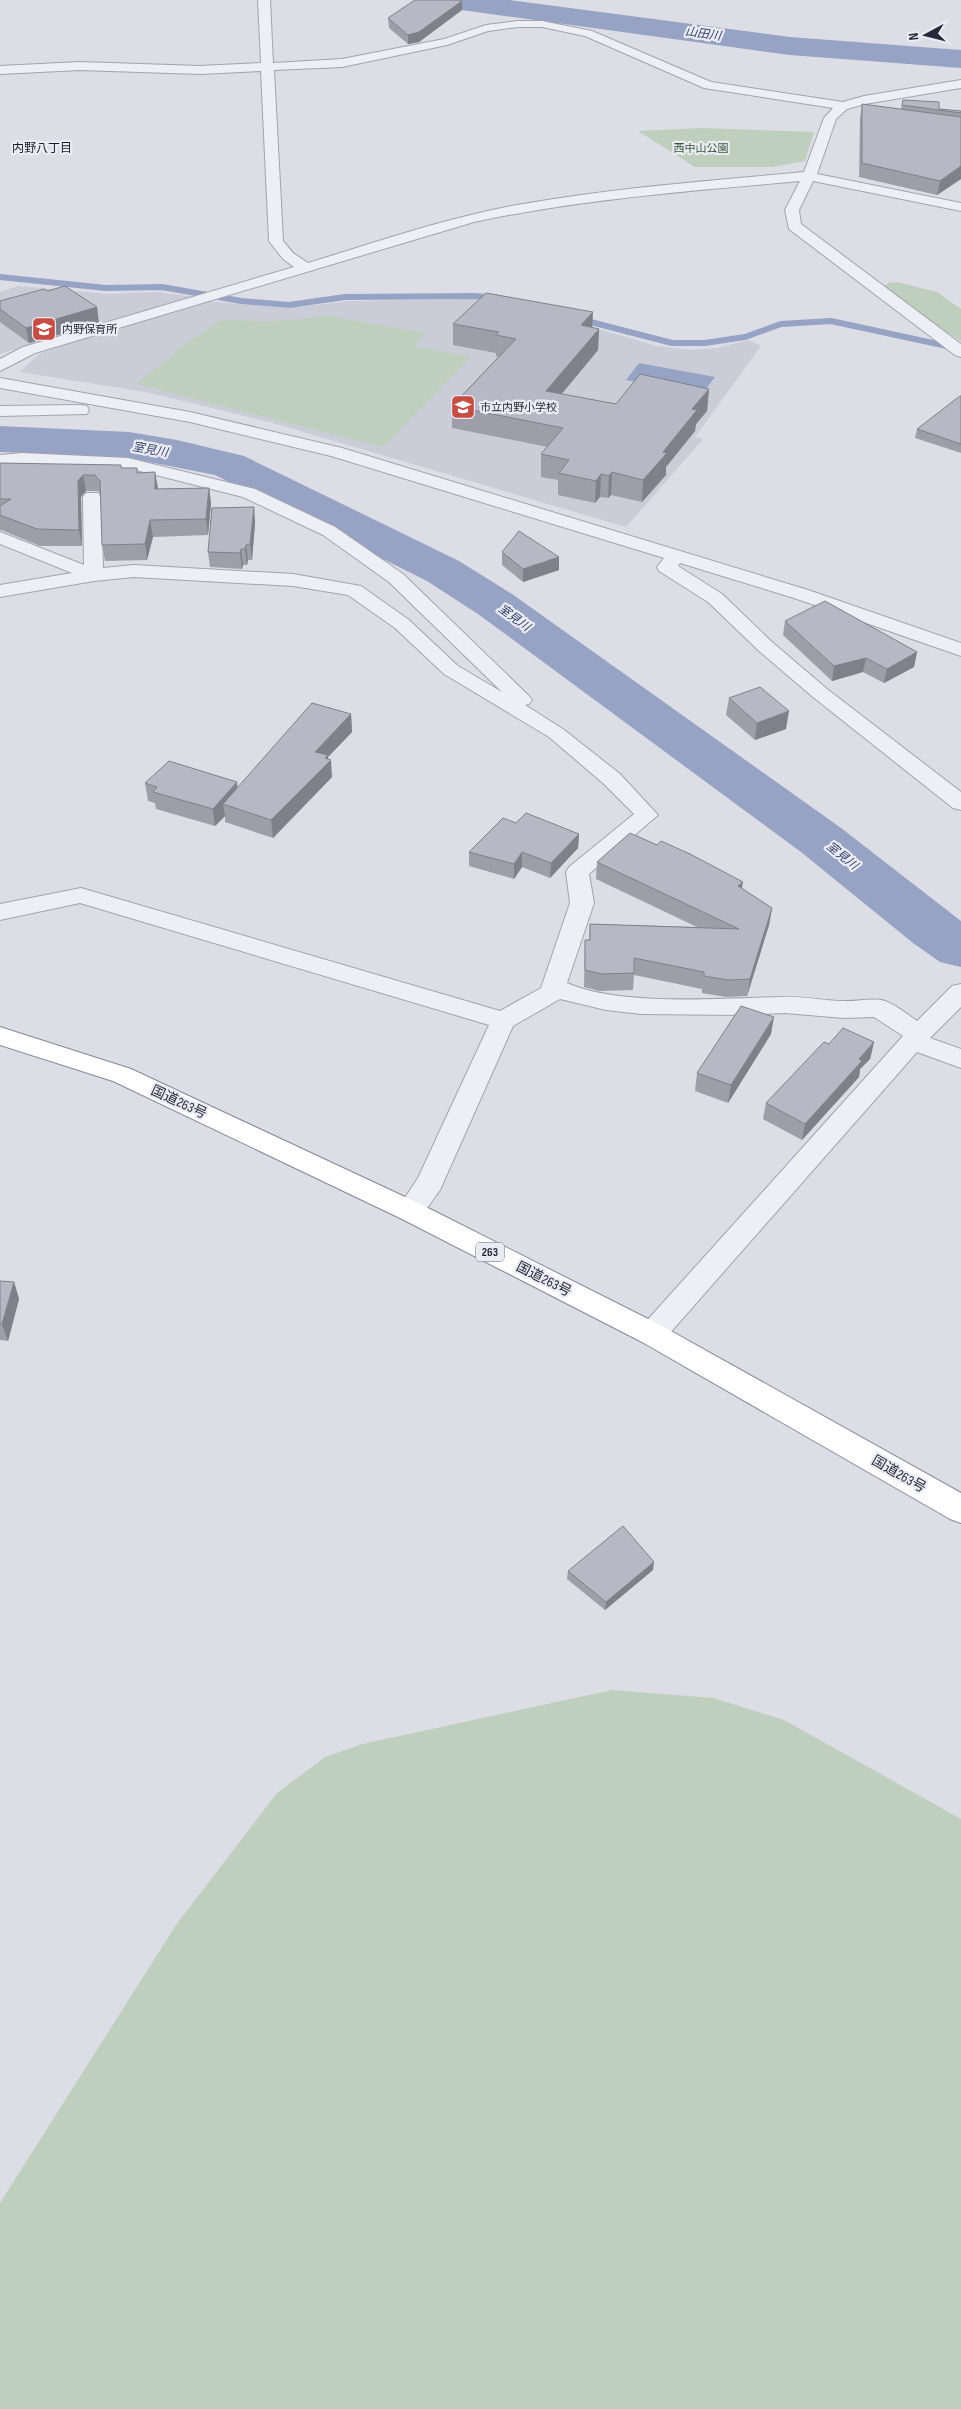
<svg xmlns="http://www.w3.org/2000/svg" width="961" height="2409" font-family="'Sofia Sans Condensed','Noto Sans JP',sans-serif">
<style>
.built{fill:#caccd7}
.green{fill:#becfbd}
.water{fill:#97a3c4}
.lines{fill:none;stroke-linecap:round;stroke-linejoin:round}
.stream{stroke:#97a3c4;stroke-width:6}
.river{fill:#97a3c4;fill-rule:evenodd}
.minor-casing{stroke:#a2a3af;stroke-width:2}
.highway-casing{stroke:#84889b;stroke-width:2}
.minor{fill:#eeeff4;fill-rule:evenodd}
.highway{fill:#fff;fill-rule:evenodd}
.wall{fill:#9d9ea9}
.shaded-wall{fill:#7f818a}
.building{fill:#b6b8c5;stroke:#7f818a}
.labels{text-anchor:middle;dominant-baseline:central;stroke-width:4.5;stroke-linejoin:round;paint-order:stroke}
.far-park-label{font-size:11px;fill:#345635;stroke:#ebecf3}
.far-poi-label{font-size:11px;fill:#26293b;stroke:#ebecf3;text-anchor:start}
.far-water-label{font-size:12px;font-style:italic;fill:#32406c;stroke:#ebecf3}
.far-neighbourhood-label{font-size:12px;fill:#191b2b;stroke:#ebecf3}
.shield{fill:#ebecf3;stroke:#616472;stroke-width:1}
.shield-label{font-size:12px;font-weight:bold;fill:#26293b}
.street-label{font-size:14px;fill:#26293b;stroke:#ebecf3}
</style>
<rect width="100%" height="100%" fill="#dcdde5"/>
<!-- built -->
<g class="built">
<path d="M 18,286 L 110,294 L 155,292 L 197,297 L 0,354 L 0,292 Z"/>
<path d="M 475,299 L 509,303 L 657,346 L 690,350 L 717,348 L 749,340 L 761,346 L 695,437 L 703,439 L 626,527 L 273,423 L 146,392 L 20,372 L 39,354 L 88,337 L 206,301 L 286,308 L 351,301 Z"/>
</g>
<!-- green -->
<g class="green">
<path d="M 702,128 L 814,132 L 805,161 L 772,167 L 695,167 L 638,131 Z"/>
<path d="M 897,282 L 937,292 L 961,309 L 961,341 L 914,312 L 883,287 L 888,283 Z"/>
<path d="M 329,316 L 425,333 L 414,346 L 471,357 L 383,447 L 137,384 L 188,342 L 223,319 L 268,322 Z"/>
<path d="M 612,1690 L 713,1698 L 784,1720 L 961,1819 L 961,2409 L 0,2409 L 0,2203 L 176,1925 L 277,1793 L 325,1757 L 363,1744 Z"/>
</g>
<!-- water -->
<path class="water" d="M 639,363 L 715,377 L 702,394 L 626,380 Z"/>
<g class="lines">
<!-- stream -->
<g class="stream">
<path d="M 0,277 L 106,288 L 162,287 L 241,301 L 289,305 L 345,297 L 475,296 L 496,298"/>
<path d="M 579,319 L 672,343 L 705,343 L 745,337 L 781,324 L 831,321 L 961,349"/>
</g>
<!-- river -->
<g class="river">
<path d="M 433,0 L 509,0 L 790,37 L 961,50 L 961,68 L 790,55 L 447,8 L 437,6 Z"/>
<path d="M 0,426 L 129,432 L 177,440 L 244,456 L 459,561 L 512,594 L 841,828 L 961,921 L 961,967 L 940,962 L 913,943 L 801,852 L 478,614 L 427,581 L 215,475 L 129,458 L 0,452 Z"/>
</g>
<defs>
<g id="minor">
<path d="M 258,0 L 270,0 L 273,63 L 342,59 L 444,39 L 486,25 L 518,21 L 542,21 L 592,31 L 711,82 L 843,102 L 864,96 L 961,80 L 961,88 L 865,104 L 847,109 L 836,119 L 817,174 L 961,203 L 961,211 L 813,181 L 799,210 L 801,224 L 961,344 L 961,357 L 955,355 L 789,229 L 785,210 L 800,181 C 691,191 581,199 474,222 L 35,353 L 0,371 L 0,359 L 23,347 L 294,267 L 283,259 L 269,241 L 261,71 L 200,74 L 80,70 L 0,74 L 0,66 L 80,62 L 200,66 L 261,63 ZM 518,27 L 542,27 L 585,36 L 704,88 L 833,108 L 824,118 L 804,172 C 708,181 611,188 517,205 C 446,218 377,242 308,263 L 293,253 L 283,241 L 274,70 L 342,67 L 447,45 L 488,31 Z"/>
<path d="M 0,378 L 190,412 L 342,448 L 808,590 L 961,643 L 961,656 L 794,598 L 680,563 L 678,566 L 722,594 L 772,642 L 827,689 L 961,792 L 961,810 L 953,808 L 813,697 L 758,650 L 708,602 L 659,571 L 657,567 L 664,558 L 331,456 L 190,422 L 0,388 Z"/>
<path d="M 81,405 L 87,406 L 89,410 L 87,414 L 0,416 L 0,406 Z"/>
<path d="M 22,453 L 128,458 L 255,489 L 335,527 L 403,574 L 529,696 L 532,700 L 529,704 L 525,705 L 563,729 L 620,774 L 658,815 L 589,874 L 594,903 L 567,983 C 621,1007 723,998 783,997 C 803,996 823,1001 843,1001 C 857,1002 872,997 885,1001 C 896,1005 907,1014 917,1021 L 952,986 L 961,984 L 961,1007 L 930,1038 L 961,1049 L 961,1068 L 917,1052 L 662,1342 L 652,1346 L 642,1342 L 637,1334 L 642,1326 L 903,1036 L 874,1017 L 844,1018 L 785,1013 L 740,1015 L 641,1014 L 606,1010 L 560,999 L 513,1026 L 440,1190 L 420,1218 L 410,1221 L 400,1218 L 396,1211 L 418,1178 L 489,1025 L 80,903 L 0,920 L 0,904 L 81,888 L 500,1011 L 541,988 L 570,903 L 566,872 L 569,867 L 634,814 L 604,784 L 549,737 L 444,674 L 395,628 L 348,595 L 293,586 L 134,577 L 94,581 L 0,597 L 0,585 L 72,573 L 0,544 L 0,532 L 84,565 L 83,497 L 86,493 L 98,493 L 101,497 L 103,568 L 134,565 L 293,574 L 361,586 L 409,620 L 458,666 L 502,692 L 389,582 L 323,535 L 243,497 L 128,468 L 22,463 L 0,465 L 0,455 Z"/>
</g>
<path id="highway" d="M 0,1027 L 131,1069 L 420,1204 L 662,1326 L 961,1493 L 961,1523 L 950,1519 L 642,1342 L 400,1218 L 113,1081 L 0,1045 Z"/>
</defs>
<!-- minor casing -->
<use href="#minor" class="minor-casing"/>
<!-- highway casing -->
<use href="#highway" class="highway-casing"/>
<!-- minor -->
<use href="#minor" class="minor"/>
<!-- highway -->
<use href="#highway" class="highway"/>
</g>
<!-- wall -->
<g class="wall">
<path d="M 462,1 L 462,10 L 419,42 L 408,44 L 389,28 L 388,18 Z"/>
<path d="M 903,100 L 939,109 L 961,111 L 961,179 L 937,195 L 859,177 L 860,118 L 862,104 L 901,109 Z"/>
<path d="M 0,301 L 99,323 L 29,343 L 0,322 Z"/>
<path d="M 453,324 L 593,328 L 599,329 L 598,350 L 561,394 L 616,404 L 709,389 L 707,411 L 696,424 L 695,431 L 666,467 L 666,475 L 642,502 L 611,495 L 608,498 L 600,497 L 595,503 L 558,495 L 558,480 L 541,477 L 541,454 L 548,447 L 452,428 L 452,406 L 498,357 L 496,356 L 496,353 L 453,345 Z"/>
<path d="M 961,396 L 961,453 L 915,438 L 917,429 Z"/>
<path d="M 0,463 L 122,468 L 137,468 L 138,473 L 158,489 L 209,488 L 211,504 L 208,535 L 153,537 L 147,560 L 105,561 L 102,545 L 101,494 L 98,491 L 86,491 L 81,497 L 82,546 L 40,546 L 1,530 L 0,531 Z"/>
<path d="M 254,507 L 255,523 L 252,560 L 248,560 L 247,565 L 243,565 L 242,569 L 210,567 L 208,552 Z"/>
<path d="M 502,552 L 559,570 L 523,582 L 502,565 Z"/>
<path d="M 785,621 L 917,652 L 914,667 L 884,683 L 863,672 L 832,681 L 783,635 Z"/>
<path d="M 729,698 L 786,729 L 755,740 L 726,715 Z"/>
<path d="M 351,714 L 352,732 L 328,757 L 332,777 L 273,838 L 225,822 L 225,816 L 215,826 L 156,809 L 155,803 L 148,801 L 145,783 L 237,788 Z"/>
<path d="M 516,823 L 579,834 L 578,848 L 550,878 L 522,867 L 514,879 L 469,866 L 469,852 Z"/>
<path d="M 597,862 L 742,888 L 772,908 L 769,925 L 747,996 L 726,997 L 702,993 L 702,989 L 634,975 L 633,990 L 600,991 L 584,987 L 585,940 L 589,940 L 590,924 L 697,927 L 596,879 Z"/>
<path d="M 771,1034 L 728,1103 L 695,1091 L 697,1073 Z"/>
<path d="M 874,1042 L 870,1059 L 860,1069 L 859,1077 L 802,1140 L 763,1119 L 766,1103 L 829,1044 Z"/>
<path d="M 0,1281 L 14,1282 L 19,1299 L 8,1341 L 0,1340 Z"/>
<path d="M 653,1570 L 605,1610 L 567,1579 L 568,1571 Z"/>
</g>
<!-- shaded-wall -->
<g class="shaded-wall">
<path d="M 462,1 L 462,10 L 419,42 L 408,44 L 408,35 Z"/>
<path d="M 961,166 L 961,179 L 937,195 L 940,181 Z"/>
<path d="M 97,307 L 99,323 L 29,343 L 26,328 Z"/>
<path d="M 593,312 L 592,333 L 581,325 Z"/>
<path d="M 599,329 L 598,350 L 546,413 L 546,391 Z"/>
<path d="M 709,389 L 707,411 L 696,424 L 695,431 L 666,467 L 666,475 L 642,502 L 643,480 L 692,409 Z"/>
<path d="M 155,472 L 158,488 L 158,505 L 155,489 Z"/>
<path d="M 612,472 L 611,495 L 608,498 L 609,476 Z"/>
<path d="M 601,474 L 600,497 L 595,503 L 596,481 Z"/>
<path d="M 83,475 L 86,491 L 81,497 L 82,546 L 79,530 L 78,481 Z"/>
<path d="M 209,488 L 211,504 L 208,535 L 206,519 Z"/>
<path d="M 254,507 L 255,523 L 252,560 L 250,544 Z"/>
<path d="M 150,520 L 153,537 L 147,560 L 145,544 Z"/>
<path d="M 246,545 L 248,560 L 247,565 L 245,549 Z"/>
<path d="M 241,549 L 243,565 L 242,569 L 240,553 Z"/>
<path d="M 559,557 L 559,570 L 523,582 L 523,569 Z"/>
<path d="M 917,652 L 914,667 L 884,683 L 887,669 Z"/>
<path d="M 866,658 L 863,672 L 832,681 L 834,666 Z"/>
<path d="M 789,711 L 786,729 L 755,740 L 757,723 Z"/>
<path d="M 351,714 L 352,732 L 328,757 L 328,762 L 331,760 L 332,777 L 273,838 L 271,820 L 315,752 Z"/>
<path d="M 237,782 L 239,800 L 223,804 L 225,816 L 215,826 L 213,809 Z"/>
<path d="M 579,834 L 578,848 L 550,878 L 551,863 Z"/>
<path d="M 522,852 L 522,867 L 514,879 L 514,864 Z"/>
<path d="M 743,882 L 740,900 L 738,886 Z"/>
<path d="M 772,908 L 769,925 L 747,996 L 750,979 Z"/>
<path d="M 774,1017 L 771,1034 L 728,1103 L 731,1085 Z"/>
<path d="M 874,1042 L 870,1059 L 860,1069 L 859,1077 L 802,1140 L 805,1124 L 859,1059 Z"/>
<path d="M 14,1282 L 19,1299 L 8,1341 L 2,1324 Z"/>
<path d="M 654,1562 L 653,1570 L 605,1610 L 606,1602 Z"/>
</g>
<!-- building -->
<g class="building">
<path d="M 415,0 L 460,0 L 462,1 L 419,32 L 408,35 L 388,18 Z"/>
<path d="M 903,100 L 939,102 L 939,109 L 961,111 L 961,113 L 902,105 Z"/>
<path d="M 862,104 L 961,117 L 961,166 L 940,181 L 862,163 Z"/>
<path d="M 65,286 L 97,307 L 26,328 L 0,309 L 0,301 L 44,289 L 47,291 Z"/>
<path d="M 486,293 L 593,312 L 581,325 L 599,329 L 546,391 L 616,404 L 640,374 L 709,389 L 692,409 L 697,410 L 663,452 L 667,453 L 643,480 L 612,472 L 609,476 L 601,474 L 596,481 L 559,473 L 569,460 L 541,454 L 563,428 L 452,406 L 516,339 L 496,335 L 499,332 L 453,324 Z"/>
<path d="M 960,396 L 961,396 L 961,444 L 917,429 Z"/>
<path d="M 0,463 L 121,465 L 121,468 L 137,468 L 137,473 L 155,472 L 155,489 L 209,488 L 206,519 L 150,520 L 145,544 L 102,545 L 100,481 L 95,475 L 83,475 L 78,481 L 79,530 L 37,529 L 0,515 L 0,506 L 11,499 L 0,499 Z"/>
<path d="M 254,507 L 250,544 L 246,545 L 245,549 L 241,549 L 240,553 L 208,552 L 212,508 Z"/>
<path d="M 519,531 L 559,557 L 523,569 L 502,552 Z"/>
<path d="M 825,601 L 917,652 L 887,669 L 866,658 L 834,666 L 785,621 Z"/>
<path d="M 760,687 L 789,711 L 757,723 L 729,698 Z"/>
<path d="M 312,703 L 351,714 L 315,752 L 328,755 L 325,758 L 331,760 L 271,820 L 223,804 Z"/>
<path d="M 169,761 L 237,782 L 213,809 L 153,792 L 157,787 L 145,783 Z"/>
<path d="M 526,813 L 579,834 L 551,863 L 522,852 L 514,864 L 469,852 L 503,818 L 516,823 Z"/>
<path d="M 630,833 L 657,845 L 661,841 L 690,854 L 743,882 L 738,886 L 772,908 L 750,979 L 728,980 L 704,976 L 704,972 L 634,958 L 634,973 L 602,974 L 585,970 L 585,940 L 590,940 L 590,924 L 739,929 L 597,862 Z"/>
<path d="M 741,1006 L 774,1017 L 731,1085 L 697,1073 Z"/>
<path d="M 843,1028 L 874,1042 L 859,1059 L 862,1061 L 805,1124 L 766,1103 L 824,1042 L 829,1044 Z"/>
<path d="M 0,1281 L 14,1282 L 2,1324 L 0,1324 Z"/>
<path d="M 623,1526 L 654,1562 L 606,1602 L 568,1571 Z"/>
</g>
<!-- icons -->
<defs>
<symbol id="school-square" viewBox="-11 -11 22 22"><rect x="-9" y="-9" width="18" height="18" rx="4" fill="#c74c43" stroke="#ebecf3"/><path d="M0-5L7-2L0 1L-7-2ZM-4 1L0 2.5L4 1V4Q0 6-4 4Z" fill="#fff"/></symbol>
</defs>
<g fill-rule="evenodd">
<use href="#school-square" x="30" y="315" width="28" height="28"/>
<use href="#school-square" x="449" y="393" width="28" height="28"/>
</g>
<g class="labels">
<!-- far-park labels -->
<g class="far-park-label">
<text x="701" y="148">西中山公園</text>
</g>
<!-- far-poi labels -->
<g class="far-poi-label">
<text x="62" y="329">内野保育所</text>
<text x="480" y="407">市立内野小学校</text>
</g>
<!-- far-water labels -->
<g class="far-water-label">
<text transform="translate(703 34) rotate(8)">山田川</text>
<text transform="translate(150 450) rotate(10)">室見川</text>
<text transform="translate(514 618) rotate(36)">室見川</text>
<text transform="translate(842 856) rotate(39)">室見川</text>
</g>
<!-- far-neighbourhood labels -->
<g class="far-neighbourhood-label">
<text x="42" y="148">内野八丁目</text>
</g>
<!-- shield labels -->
<rect class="shield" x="476" y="1242.5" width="28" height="19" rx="4"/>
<g class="shield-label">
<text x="490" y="1252">263</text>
</g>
<!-- street labels -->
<g class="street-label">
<text transform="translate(179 1102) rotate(25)">国道263号</text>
<text transform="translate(544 1279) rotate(27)">国道263号</text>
<text transform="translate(899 1474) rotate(30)">国道263号</text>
</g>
</g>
<!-- north arrow -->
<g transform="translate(926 35) rotate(263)" stroke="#ebecf3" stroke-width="4" paint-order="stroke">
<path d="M0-4L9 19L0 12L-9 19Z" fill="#26293b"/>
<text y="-8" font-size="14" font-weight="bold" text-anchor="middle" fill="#26293b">N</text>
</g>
</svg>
